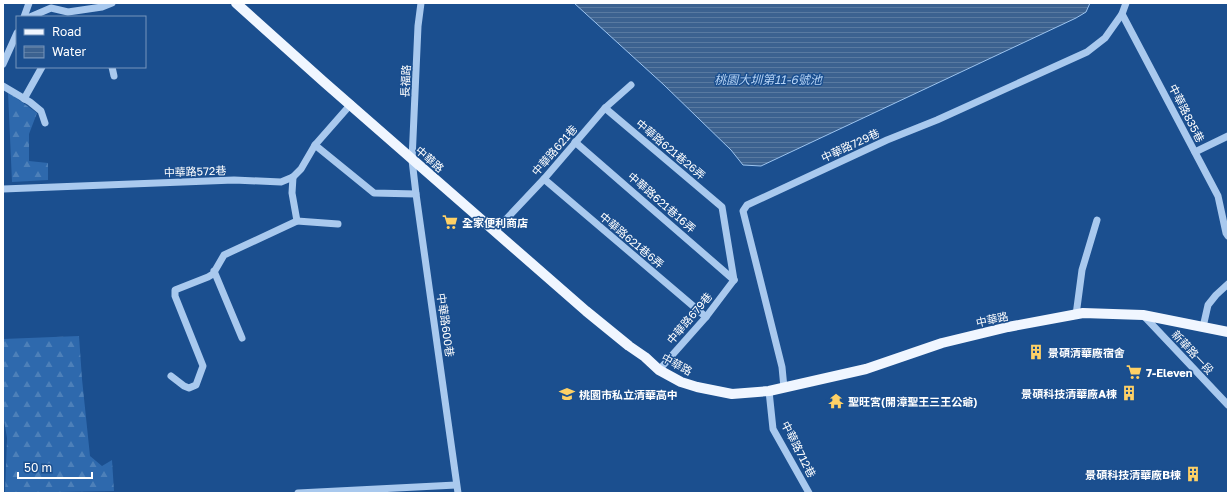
<svg xmlns="http://www.w3.org/2000/svg" width="1231" height="496" font-family="'Golos Text','Noto Sans TC',sans-serif">
<style>
.forest{fill:url(#forest-firs)}
.water{fill:url(#water-rules);stroke:#9cc4f0}
.lines{fill:none;stroke-linecap:round;stroke-linejoin:round}
.minor{stroke:#a9c9ee;stroke-width:7}
.major{stroke:#f0f6ff;stroke-width:10}
.labels{text-anchor:middle;dominant-baseline:central;stroke-width:3;stroke-linejoin:round;paint-order:stroke}
.street-label{font-size:11px;fill:#fff;stroke:#1b4f8f}
.poi-label{font-size:11px;font-weight:bold;fill:#fff;stroke:#1b4f8f;text-anchor:start}
.water-label{font-size:12px;font-style:italic;fill:#b5d3f5;stroke:#1b4f8f}
</style>
<defs>
<pattern id="forest-firs" width="22" height="20" patternUnits="userSpaceOnUse"><rect width="22" height="20" fill="#2e69ad"/><path d="M5 1l3.5 6h-7zM16 11l3.5 6h-7z" fill="#4d80b9"/></pattern>
<pattern id="water-rules" width="6" height="5" patternUnits="userSpaceOnUse"><rect width="6" height="5" fill="#3c6290"/><path d="M0 2.5h6" fill="none" stroke="#597aa1"/></pattern>
</defs>
<rect width="100%" height="100%" fill="#1b4f8f"/>
<!-- forest -->
<g class="forest">
<path d="M 8,92 L 37,113 L 29,134 L 29,161 L 48,163 L 48,180 L 12,182 Z"/>
<path d="M 79,336 L 82,379 L 90,456 L 102,466 L 112,460 L 114,491 L 5,493 L 7,438 L 3,414 L 3,339 Z"/>
</g>
<!-- water -->
<path class="water" d="M 574,3 L 1090,3 L 1086,12 L 1076,18 L 761,166 L 743,165 L 731,150 L 664,85 Z"/>
<g class="lines">
<!-- minor -->
<g class="minor">
<path d="M 421,3 L 418,26 L 412,160 L 416,194 L 458,493"/>
<path d="M 1126,3 L 1122,14 L 1218,196 L 1226,233 L 1228,236"/>
<path d="M 24,17 L 29,3"/>
<path d="M 30,17 L 51,8 L 68,12 L 102,7 L 112,3"/>
<path d="M 3,64 L 17,33"/>
<path d="M 112,67 L 114,76"/>
<path d="M 3,86 L 30,102 L 41,111 L 45,123"/>
<path d="M 24,99 L 42,67"/>
<path d="M 605,108 L 722,207 L 734,280"/>
<path d="M 575,142 L 734,280"/>
<path d="M 315,145 L 374,193 L 416,194"/>
<path d="M 1195,152 L 1228,136"/>
<path d="M 544,179 L 706,317"/>
<path d="M 3,189 L 234,180 L 281,182 L 293,177 L 301,169 L 315,145 L 351,104"/>
<path d="M 297,221 L 338,224"/>
<path d="M 495,231 L 544,179 L 605,108 L 631,85"/>
<path d="M 214,271 L 242,338"/>
<path d="M 1076,315 L 1082,270 L 1097,220"/>
<path d="M 1143,315 L 1228,405"/>
<path d="M 1203,327 L 1208,305 L 1216,295 L 1228,284"/>
<path d="M 659,370 L 706,317 L 734,280"/>
<path d="M 171,376 L 184,386 L 189,388 L 196,385 L 203,366 L 175,296 L 175,290 L 208,277 L 213,274 L 224,255 L 297,221 L 292,193 L 293,177"/>
<path d="M 784,388 L 782,367 L 743,211 L 747,205 L 887,140 L 937,120 L 1087,52 L 1105,38 L 1122,14"/>
<path d="M 769,391 L 773,429 L 809,493"/>
<path d="M 298,493 L 456,485"/>
</g>
<!-- major -->
<path class="major" d="M 236,3 L 324,82 L 586,311 L 629,346 L 645,357 L 659,370 L 681,382 L 697,387 L 732,394 L 769,391 L 866,369 L 942,343 L 1008,327 L 1083,313 L 1143,315 L 1228,332"/>
</g>
<!-- icons -->
<defs>
<symbol id="supermarket-bare" viewBox="-9 -9 18 18"><path d="M-6-5.5h2.5l.6 2H6L4.5 2H-2.5L-4.4-4H-6ZM-1.5 3.2a1.3 1.3 0 1 0 .1 0ZM3 3.2a1.3 1.3 0 1 0 .1 0Z" fill="#ffd166" stroke="#1b4f8f" stroke-width="2.5" paint-order="stroke"/></symbol>
<symbol id="building-bare" viewBox="-9 -9 18 18"><path d="M-4-6H4V6H1V3H-1V6H-4ZM-2.5-4.3h1.7v1.8h-1.7ZM.8-4.3h1.7v1.8H.8ZM-2.5-1h1.7V.8h-1.7ZM.8-1h1.7V.8H.8Z" fill="#ffd166" stroke="#1b4f8f" stroke-width="2.5" paint-order="stroke"/></symbol>
<symbol id="school-bare" viewBox="-9 -9 18 18"><path d="M0-5L7-2L0 1L-7-2ZM-4 1L0 2.5L4 1V4Q0 6-4 4Z" fill="#ffd166" stroke="#1b4f8f" stroke-width="2.5" paint-order="stroke"/></symbol>
<symbol id="temple-bare" viewBox="-9 -9 18 18"><path d="M0-6L5-2H3V0L6.5 2.5H4V6H1.5V3h-3V6H-4V2.5H-6.5L-3 0V-2H-5Z" fill="#ffd166" stroke="#1b4f8f" stroke-width="2.5" paint-order="stroke"/></symbol>
</defs>
<g fill-rule="evenodd">
<use href="#supermarket-bare" x="439" y="211" width="22" height="22"/>
<use href="#building-bare" x="1025" y="341" width="22" height="22"/>
<use href="#supermarket-bare" x="1123" y="361" width="22" height="22"/>
<use href="#building-bare" x="1118" y="382" width="22" height="22"/>
<use href="#school-bare" x="556" y="383" width="22" height="22"/>
<use href="#temple-bare" x="825" y="390" width="22" height="22"/>
<use href="#building-bare" x="1182" y="463" width="22" height="22"/>
</g>
<g class="labels">
<!-- street labels -->
<g class="street-label">
<text transform="translate(405 81) rotate(-87)">長福路</text>
<text transform="translate(1187 113) rotate(63)">中華路835巷</text>
<text transform="translate(850 145) rotate(-25)">中華路729巷</text>
<text transform="translate(671 149) rotate(40)">中華路621巷26弄</text>
<text transform="translate(554 150) rotate(-49)">中華路621巷</text>
<text transform="translate(430 159) rotate(41)">中華路</text>
<text transform="translate(195 171) rotate(-2)">中華路572巷</text>
<text transform="translate(662 202) rotate(41)">中華路621巷16弄</text>
<text transform="translate(632 240) rotate(40)">中華路621巷6弄</text>
<text transform="translate(689 318) rotate(-50)">中華路679巷</text>
<text transform="translate(992 319) rotate(-13)">中華路</text>
<text transform="translate(446 325) rotate(82)">中華路600巷</text>
<text transform="translate(1193 352) rotate(47)">新華路一段</text>
<text transform="translate(677 364) rotate(29)">中華路</text>
<text transform="translate(799 449) rotate(63)">中華路712巷</text>
</g>
<!-- poi labels -->
<g class="poi-label">
<text x="462" y="222">全家便利商店</text>
<text x="1048" y="352">景碩清華廠宿舍</text>
<text x="1146" y="372">7-Eleven</text>
<text x="1117" y="393" text-anchor="end">景碩科技清華廠A棟</text>
<text x="579" y="394">桃園市私立清華高中</text>
<text x="848" y="401">聖旺宮(開漳聖王三王公爺)</text>
<text x="1181" y="474" text-anchor="end">景碩科技清華廠B棟</text>
</g>
<!-- water labels -->
<g class="water-label">
<text x="768" y="79">桃園大圳第11-6號池</text>
</g>
</g>
<!-- border -->
<rect width="1231" height="496" fill="none" stroke="#ffffff" stroke-width="8"/>
<!-- legend -->
<rect x="16" y="16" width="130" height="52" fill="#1b4f8f" stroke="#7695bc"/>
<rect x="24" y="29" width="20" height="6" fill="#f0f6ff" stroke="#7695bc"/>
<text x="52" y="36" font-size="12" fill="#ffffff">Road</text>
<rect x="24" y="46" width="20" height="12" fill="url(#water-rules)" stroke="#7695bc"/>
<text x="52" y="56" font-size="12" fill="#ffffff">Water</text>
<!-- scale -->
<path d="M18 472v6h74v-6" fill="none" stroke="#ffffff" stroke-width="2"/>
<text x="24" y="472" font-size="12" fill="#ffffff" stroke="#1b4f8f" stroke-width="3" paint-order="stroke">50 m</text>
</svg>
